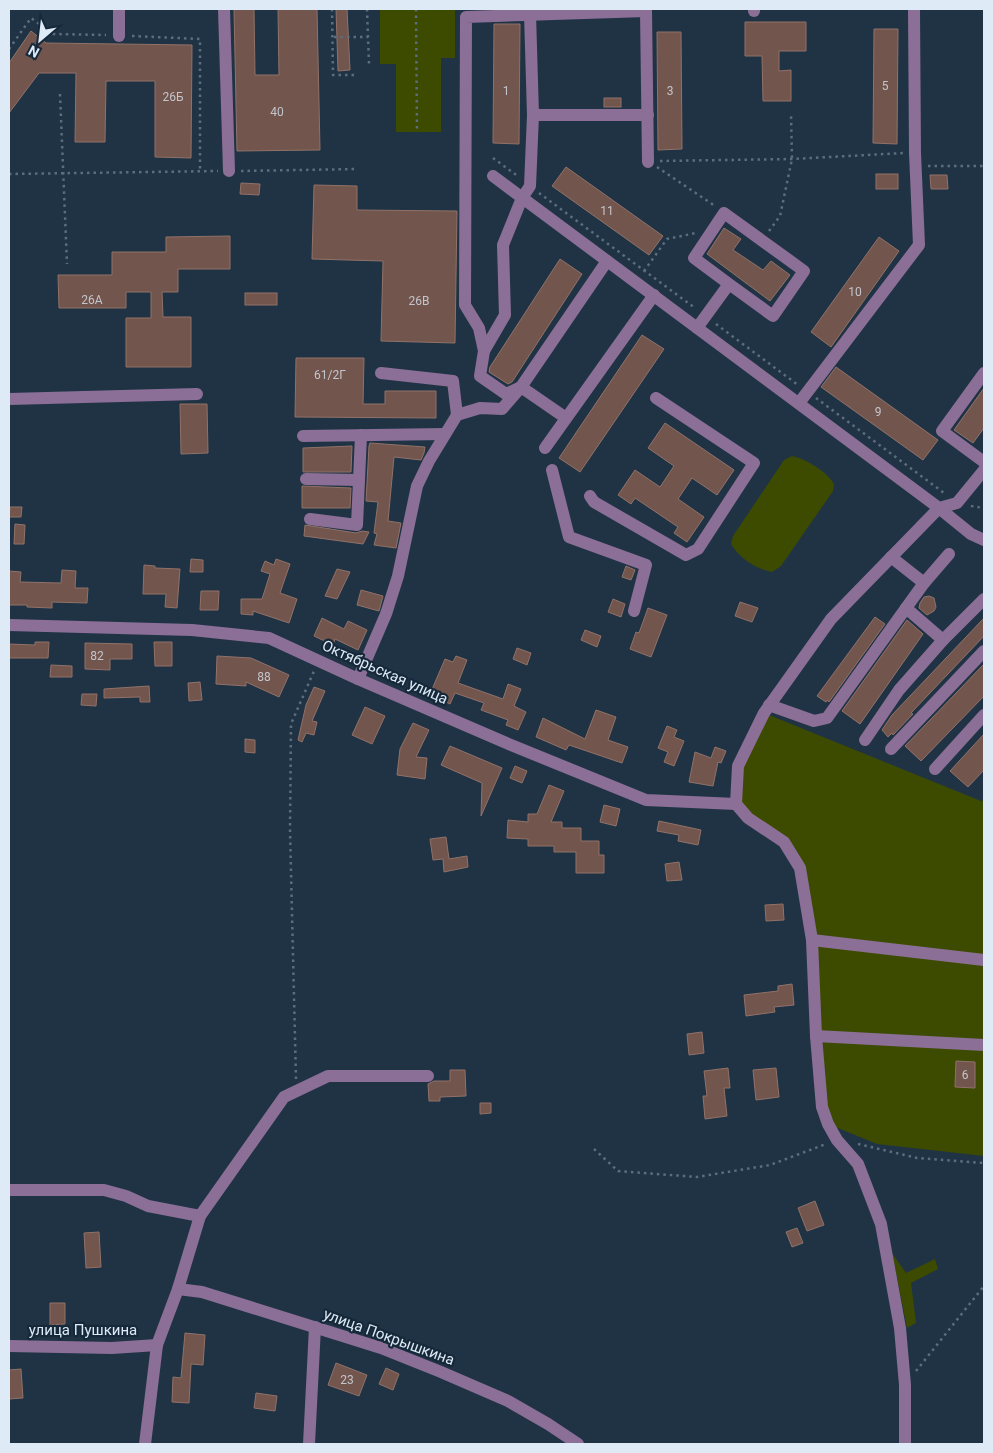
<svg xmlns="http://www.w3.org/2000/svg" width="993" height="1453" font-family="Roboto,sans-serif">
<style>
.green{fill:#3d4b01}
.building{fill:#72554d;stroke:#907269}
.lines{fill:none;stroke-linecap:round;stroke-linejoin:round}
.path{stroke:#5c6d7d;stroke-width:2.5;stroke-dasharray:2.5 4;stroke-linecap:butt}
.minor{stroke:#8b6f97;stroke-width:12}
.labels{text-anchor:middle;dominant-baseline:central;stroke-width:4.5;stroke-linejoin:round;paint-order:stroke}
.number-label{font-size:12px;fill:#c3c5cc}
.street-label{font-size:15px;fill:#deeaf6;stroke:#16293a}
</style>
<rect width="100%" height="100%" fill="#203345"/>
<!-- green -->
<g class="green">
<path d="M 380,9 L 455,9 L 455,58 L 441,58 L 441,132 L 396,132 L 396,64 L 380,64 Z"/>
<path d="M 792,456 C 806,459 826,471 834,484 L 833,491 L 781,566 L 772,572 C 756,569 740,559 731,544 L 733,536 L 784,460 Z"/>
<path d="M 764,713 L 981,801 L 984,800 L 984,1156 L 877,1144 L 828,1124 L 800,868 L 784,842 L 736,804 L 738,766 Z"/>
<path d="M 892,1253 L 906,1273 L 935,1259 L 938,1269 L 911,1283 L 916,1323 L 907,1328 Z"/>
</g>
<!-- building -->
<g class="building">
<path d="M 234,9 L 254,9 L 255,75 L 279,75 L 278,9 L 317,9 L 320,150 L 237,151 Z"/>
<path d="M 336,9 L 347,9 L 350,70 L 338,71 Z"/>
<path d="M 745,22 L 806,22 L 806,51 L 779,51 L 779,71 L 791,70 L 791,101 L 763,101 L 762,56 L 745,56 Z"/>
<path d="M 494,24 L 520,24 L 519,144 L 493,143 Z"/>
<path d="M 874,29 L 898,29 L 897,144 L 873,143 Z"/>
<path d="M 31,31 L 46,43 L 192,45 L 191,158 L 155,157 L 155,81 L 106,81 L 105,142 L 75,142 L 76,73 L 39,73 L 9,113 L 9,63 Z"/>
<path d="M 657,32 L 681,32 L 682,149 L 658,150 Z"/>
<rect x="604" y="98" width="17" height="9"/>
<path d="M 566,167 L 663,236 L 649,255 L 552,186 Z"/>
<rect x="876" y="174" width="22" height="15"/>
<path d="M 930,175 L 947,175 L 948,189 L 931,189 Z"/>
<path d="M 241,183 L 260,184 L 259,195 L 240,194 Z"/>
<path d="M 314,185 L 357,186 L 357,210 L 457,211 L 455,343 L 381,341 L 383,261 L 312,259 Z"/>
<path d="M 724,228 L 741,239 L 733,250 L 763,270 L 771,261 L 790,275 L 770,301 L 707,254 Z"/>
<path d="M 230,236 L 230,269 L 178,269 L 178,292 L 162,292 L 163,317 L 191,317 L 191,367 L 126,367 L 126,318 L 151,318 L 151,292 L 126,292 L 126,308 L 59,308 L 58,275 L 112,275 L 112,252 L 166,252 L 166,237 Z"/>
<path d="M 879,237 L 899,251 L 831,347 L 811,332 Z"/>
<path d="M 560,259 L 582,274 L 512,382 L 508,384 L 489,372 L 490,367 Z"/>
<rect x="245" y="293" width="32" height="12"/>
<path d="M 642,335 L 664,349 L 580,472 L 559,458 Z"/>
<path d="M 296,358 L 364,358 L 363,404 L 385,404 L 385,391 L 436,391 L 436,418 L 295,417 Z"/>
<path d="M 836,367 L 938,440 L 923,460 L 821,387 Z"/>
<path d="M 984,388 L 984,428 L 973,443 L 954,430 Z"/>
<path d="M 180,404 L 207,404 L 208,453 L 181,454 Z"/>
<path d="M 665,423 L 734,470 L 717,495 L 692,478 L 678,499 L 704,517 L 687,542 L 674,533 L 678,527 L 635,498 L 631,504 L 618,495 L 635,470 L 660,487 L 674,466 L 648,448 Z"/>
<path d="M 370,443 L 425,447 L 424,453 L 421,460 L 394,457 L 388,521 L 401,523 L 396,548 L 374,545 L 377,534 L 374,533 L 378,502 L 366,501 L 369,446 Z"/>
<path d="M 352,446 L 351,472 L 303,472 L 303,448 Z"/>
<path d="M 302,486 L 351,488 L 350,508 L 302,508 Z"/>
<path d="M 10,507 L 22,507 L 21,517 L 9,517 Z"/>
<path d="M 15,524 L 25,525 L 24,544 L 14,544 Z"/>
<path d="M 305,525 L 356,533 L 362,531 L 369,532 L 363,544 L 304,536 Z"/>
<path d="M 191,559 L 203,560 L 203,572 L 190,572 Z"/>
<path d="M 276,559 L 290,564 L 280,593 L 297,599 L 289,623 L 253,611 L 253,615 L 241,614 L 241,599 L 262,599 L 270,574 L 261,571 L 265,561 L 274,565 Z"/>
<path d="M 144,565 L 155,566 L 155,568 L 180,569 L 177,608 L 165,607 L 166,594 L 143,594 Z"/>
<path d="M 626,566 L 635,570 L 631,580 L 622,577 Z"/>
<path d="M 337,569 L 350,572 L 337,599 L 325,596 Z"/>
<path d="M 62,570 L 76,571 L 75,588 L 88,588 L 87,603 L 52,602 L 52,608 L 27,607 L 27,605 L 9,605 L 9,571 L 21,572 L 20,582 L 61,583 Z"/>
<path d="M 361,590 L 383,596 L 379,611 L 357,605 Z"/>
<path d="M 201,591 L 219,591 L 218,610 L 200,610 Z"/>
<path d="M 929,596 L 934,598 L 936,607 L 934,611 L 927,615 L 919,608 L 920,603 L 924,597 Z"/>
<path d="M 613,599 L 625,604 L 621,617 L 608,612 Z"/>
<path d="M 740,602 L 758,608 L 752,622 L 735,616 Z"/>
<path d="M 648,608 L 667,615 L 651,657 L 630,649 L 636,632 L 639,633 Z"/>
<path d="M 875,617 L 885,624 L 829,702 L 827,700 L 826,702 L 817,696 Z"/>
<path d="M 322,618 L 344,629 L 348,621 L 367,630 L 358,650 L 335,639 L 333,645 L 314,636 Z"/>
<path d="M 984,618 L 984,636 L 911,713 L 913,714 L 893,735 L 892,733 L 888,737 L 882,730 L 892,715 Z"/>
<path d="M 907,620 L 923,634 L 860,724 L 842,711 Z"/>
<path d="M 585,630 L 601,636 L 597,647 L 581,640 Z"/>
<path d="M 35,642 L 49,642 L 48,658 L 9,658 L 9,644 L 35,645 Z"/>
<path d="M 154,642 L 172,642 L 172,666 L 155,666 Z"/>
<path d="M 85,643 L 132,644 L 132,659 L 110,659 L 110,670 L 85,669 Z"/>
<path d="M 517,648 L 531,653 L 527,665 L 513,659 Z"/>
<path d="M 217,656 L 251,658 L 289,675 L 279,697 L 246,682 L 246,686 L 216,684 Z"/>
<path d="M 456,656 L 467,660 L 458,683 L 503,699 L 508,684 L 521,689 L 514,706 L 526,712 L 518,730 L 506,725 L 508,720 L 481,710 L 484,703 L 455,693 L 450,704 L 430,694 L 445,659 L 453,662 Z"/>
<path d="M 984,664 L 984,696 L 921,761 L 905,746 Z"/>
<path d="M 51,665 L 72,666 L 72,677 L 50,677 Z"/>
<path d="M 200,682 L 202,700 L 189,701 L 188,683 Z"/>
<path d="M 149,686 L 150,702 L 140,702 L 140,697 L 104,698 L 104,689 Z"/>
<path d="M 314,687 L 325,691 L 312,721 L 317,722 L 314,735 L 306,733 L 302,742 L 298,740 L 306,705 Z"/>
<path d="M 82,694 L 97,694 L 96,706 L 81,705 Z"/>
<path d="M 365,707 L 385,716 L 372,744 L 352,735 Z"/>
<path d="M 596,710 L 616,717 L 608,740 L 628,747 L 622,763 L 569,745 L 566,750 L 536,737 L 543,718 L 585,739 Z"/>
<path d="M 413,723 L 429,730 L 416,757 L 427,758 L 425,779 L 397,775 L 400,749 Z"/>
<path d="M 667,726 L 677,730 L 674,737 L 684,741 L 674,766 L 664,762 L 668,752 L 658,748 Z"/>
<path d="M 984,734 L 984,770 L 968,787 L 950,771 Z"/>
<path d="M 245,739 L 255,740 L 255,753 L 245,752 Z"/>
<path d="M 450,746 L 502,768 L 481,816 L 482,783 L 441,765 Z"/>
<path d="M 715,747 L 726,751 L 721,763 L 718,762 L 713,786 L 689,782 L 695,752 L 711,758 Z"/>
<path d="M 515,766 L 527,771 L 522,783 L 510,778 Z"/>
<path d="M 549,785 L 564,791 L 551,822 L 562,822 L 562,828 L 581,828 L 581,841 L 599,841 L 599,855 L 604,855 L 604,873 L 576,873 L 576,852 L 554,852 L 554,846 L 528,846 L 528,839 L 507,838 L 508,820 L 528,822 L 528,814 L 537,814 Z"/>
<path d="M 604,805 L 620,809 L 616,826 L 600,822 Z"/>
<path d="M 659,821 L 701,830 L 698,845 L 678,841 L 679,835 L 657,831 Z"/>
<path d="M 446,837 L 449,859 L 467,856 L 468,867 L 444,872 L 443,859 L 433,860 L 430,839 Z"/>
<path d="M 679,862 L 682,880 L 667,881 L 665,864 Z"/>
<path d="M 783,904 L 784,920 L 766,921 L 765,905 Z"/>
<path d="M 792,984 L 794,1005 L 774,1007 L 775,1012 L 746,1016 L 744,995 L 778,991 L 778,986 Z"/>
<path d="M 702,1032 L 704,1053 L 689,1055 L 687,1034 Z"/>
<path d="M 956,1061 L 975,1062 L 975,1088 L 955,1087 Z"/>
<path d="M 728,1068 L 730,1088 L 724,1088 L 727,1116 L 705,1119 L 703,1096 L 707,1096 L 704,1071 Z"/>
<path d="M 776,1068 L 779,1097 L 756,1100 L 753,1070 Z"/>
<path d="M 450,1070 L 465,1070 L 466,1096 L 440,1097 L 440,1101 L 429,1101 L 428,1084 L 434,1081 L 450,1081 Z"/>
<path d="M 480,1103 L 491,1103 L 491,1113 L 480,1114 Z"/>
<path d="M 815,1201 L 824,1225 L 807,1231 L 798,1208 Z"/>
<path d="M 797,1228 L 803,1243 L 792,1247 L 786,1232 Z"/>
<path d="M 99,1232 L 101,1267 L 86,1268 L 84,1233 Z"/>
<path d="M 50,1303 L 65,1303 L 65,1324 L 50,1325 Z"/>
<path d="M 185,1333 L 205,1335 L 203,1365 L 191,1364 L 189,1403 L 172,1402 L 173,1377 L 181,1378 Z"/>
<path d="M 336,1363 L 367,1375 L 359,1396 L 328,1385 Z"/>
<path d="M 386,1368 L 399,1374 L 393,1390 L 379,1384 Z"/>
<path d="M 21,1369 L 23,1398 L 9,1399 L 9,1370 Z"/>
<path d="M 256,1393 L 277,1396 L 275,1411 L 254,1408 Z"/>
</g>
<g class="lines">
<!-- path -->
<g class="path">
<path d="M 332,9 L 333,75 L 357,75"/>
<path d="M 367,9 L 369,64"/>
<path d="M 416,9 L 417,132"/>
<path d="M 132,36 L 200,39 L 200,171"/>
<path d="M 334,37 L 368,37"/>
<path d="M 9,49 L 31,18 L 53,34 L 106,35"/>
<path d="M 60,94 L 67,264"/>
<path d="M 493,158 L 519,177"/>
<path d="M 660,161 L 792,159 L 904,153"/>
<path d="M 928,166 L 984,166"/>
<path d="M 657,167 L 715,206"/>
<path d="M 241,171 L 357,169"/>
<path d="M 9,174 L 218,171"/>
<path d="M 539,193 L 695,308"/>
<path d="M 769,231 L 780,216 L 792,159 L 791,114"/>
<path d="M 644,271 L 667,239 L 696,233"/>
<path d="M 716,324 L 798,385"/>
<path d="M 816,398 L 944,493"/>
<path d="M 971,506 L 984,508"/>
<path d="M 296,1079 L 290,830 L 291,724 L 314,671"/>
<path d="M 858,1144 L 917,1158 L 984,1163"/>
<path d="M 594,1149 L 618,1171 L 697,1177 L 770,1165 L 826,1144"/>
<path d="M 916,1371 L 984,1286"/>
</g>
<!-- minor -->
<g class="minor">
<path d="M 119,9 L 119,36"/>
<path d="M 224,9 L 229,171"/>
<path d="M 754,9 L 754,11"/>
<path d="M 530,14 L 533,115 L 530,186 L 522,198 L 503,245 L 505,315 L 484,351 L 480,376 L 506,394 L 521,387 L 607,261"/>
<path d="M 533,115 L 648,115"/>
<path d="M 493,176 L 939,508 L 971,534 L 984,540"/>
<path d="M 697,328 L 729,284 L 773,316 L 804,271 L 724,213 L 694,258 L 729,284"/>
<path d="M 484,351 L 479,328 L 465,305 L 466,17 L 646,11 L 648,162"/>
<path d="M 381,373 L 453,381 L 457,415"/>
<path d="M 984,373 L 942,431 L 984,462"/>
<path d="M 9,399 L 197,394"/>
<path d="M 799,403 L 919,245 L 915,153 L 914,9"/>
<path d="M 303,436 L 445,434"/>
<path d="M 545,448 L 654,295"/>
<path d="M 552,470 L 569,537 L 646,565 L 634,611"/>
<path d="M 306,479 L 359,480"/>
<path d="M 590,496 L 594,502 L 686,555 L 698,549 L 754,463 L 656,398"/>
<path d="M 310,519 L 357,525 L 361,435"/>
<path d="M 891,557 L 924,583"/>
<path d="M 906,608 L 943,640"/>
<path d="M 9,625 L 192,630 L 269,638 L 358,679 L 511,745 L 646,800 L 736,804"/>
<path d="M 358,679 L 386,614 L 398,576 L 417,486 L 429,461 L 457,415 L 480,408 L 502,409 L 521,387 L 566,418"/>
<path d="M 769,705 L 814,721 L 827,718 L 924,583 L 949,554"/>
<path d="M 865,740 L 899,690 L 943,640 L 984,599"/>
<path d="M 891,749 L 984,651"/>
<path d="M 935,769 L 984,715"/>
<path d="M 812,940 L 984,960"/>
<path d="M 816,1036 L 984,1045"/>
<path d="M 9,1190 L 104,1190 L 126,1196 L 148,1206 L 200,1216"/>
<path d="M 178,1289 L 202,1292 L 381,1348 L 441,1372 L 508,1401 L 548,1424 L 578,1444"/>
<path d="M 9,1346 L 112,1348 L 157,1345"/>
<path d="M 145,1444 L 157,1345 L 178,1289 L 200,1216 L 284,1097 L 328,1076 L 428,1076"/>
<path d="M 309,1444 L 315,1327"/>
<path d="M 905,1444 L 905,1385 L 900,1328 L 881,1224 L 858,1164 L 837,1140 L 828,1124 L 822,1107 L 816,1036 L 812,940 L 800,868 L 784,842 L 748,818 L 736,804 L 738,766 L 764,713 L 831,619 L 939,508 L 957,503 L 984,470"/>
</g>
</g>
<g class="labels">
<!-- number labels -->
<g class="number-label">
<text x="885" y="86">5</text>
<text x="506" y="91">1</text>
<text x="670" y="91">3</text>
<text x="173" y="97">26Б</text>
<text x="277" y="112">40</text>
<text x="607" y="211">11</text>
<text x="855" y="292">10</text>
<text x="92" y="300">26А</text>
<text x="419" y="301">26В</text>
<text x="330" y="375">61/2Г</text>
<text x="878" y="412">9</text>
<text x="97" y="656">82</text>
<text x="264" y="677">88</text>
<text x="965" y="1075">6</text>
<text x="347" y="1380">23</text>
</g>
<!-- street labels -->
<g class="street-label">
<text transform="translate(385 672) rotate(24)">Октябрьская улица</text>
<text x="83" y="1330">улица Пушкина</text>
<text transform="translate(389 1337) rotate(20)">улица Покрышкина</text>
</g>
</g>
<!-- border -->
<rect width="993" height="1453" fill="none" stroke="#deeaf6" stroke-width="20"/>
<!-- north arrow -->
<g transform="translate(40 40) rotate(208)" stroke="#16293a" stroke-width="4" paint-order="stroke">
<path d="M0-4L9 19L0 12L-9 19Z" fill="#deeaf6"/>
<text y="-8" font-size="14" font-weight="bold" text-anchor="middle" fill="#deeaf6">N</text>
</g>
</svg>
